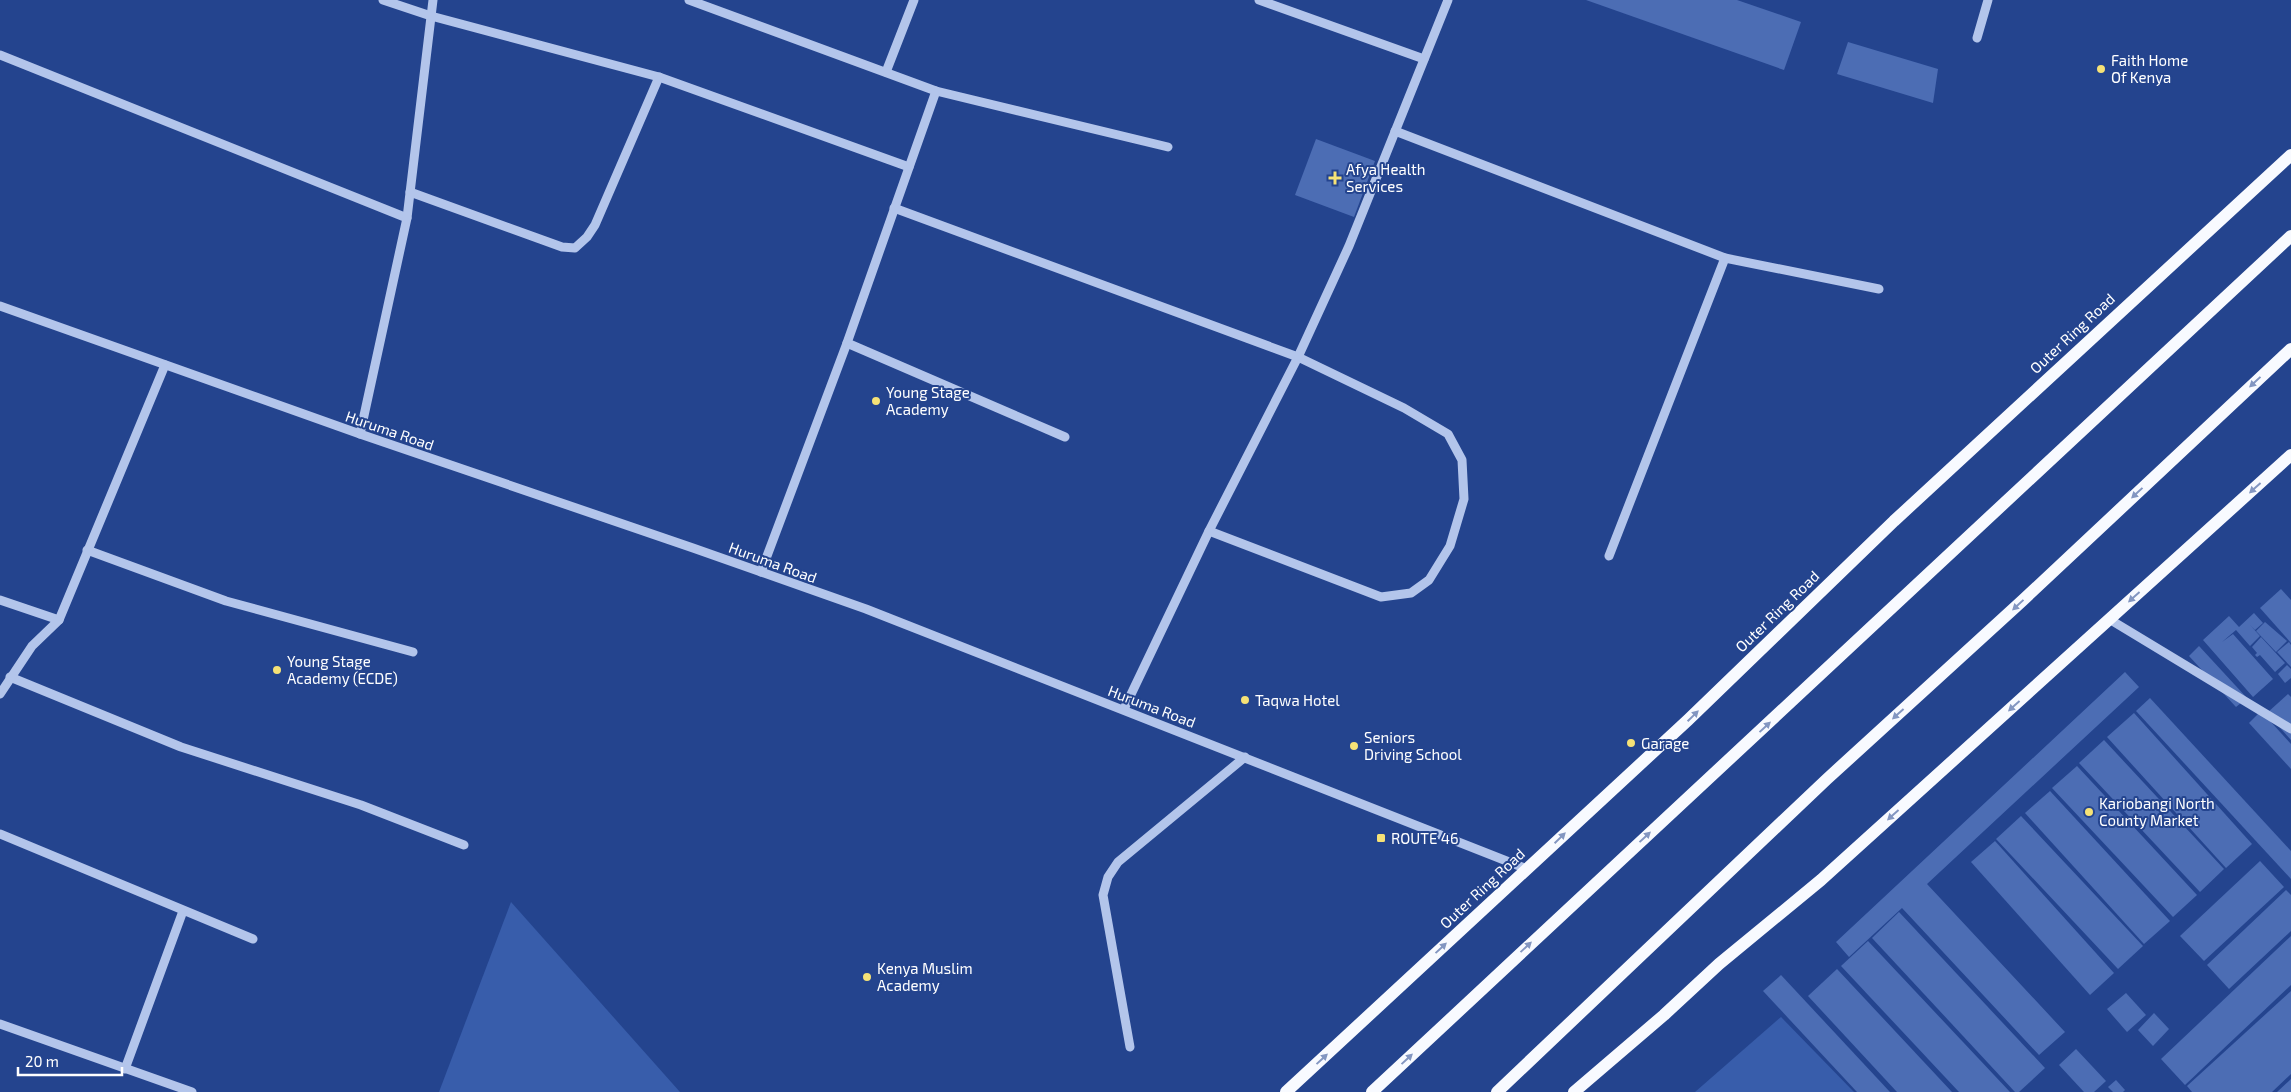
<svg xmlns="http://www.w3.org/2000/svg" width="2291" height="1092" font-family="'Exo 2',sans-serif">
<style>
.green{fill:#385dab}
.building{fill:#4c6db4}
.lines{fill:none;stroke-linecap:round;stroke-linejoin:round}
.minor{stroke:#b3c5eb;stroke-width:9}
.major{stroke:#f8faff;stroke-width:12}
.oneway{fill:#8396c1}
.poi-dot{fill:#f6e276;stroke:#24448e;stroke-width:2}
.labels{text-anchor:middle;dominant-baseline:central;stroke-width:4;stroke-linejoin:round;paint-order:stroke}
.poi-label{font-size:15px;fill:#fff;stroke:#24448e;text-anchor:start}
.street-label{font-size:15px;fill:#fff;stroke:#24448e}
</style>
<rect width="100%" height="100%" fill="#24448e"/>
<!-- green -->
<g class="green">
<path d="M 511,902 L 680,1092 L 439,1092 Z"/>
<path d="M 1781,1017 L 1854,1092 L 1695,1092 Z"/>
</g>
<!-- building -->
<g class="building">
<path d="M 1586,0 L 1737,0 L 1801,22 L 1784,70 Z"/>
<path d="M 1848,42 L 1938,69 L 1933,103 L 1837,74 Z"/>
<path d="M 1316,139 L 1375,161 L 1354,217 L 1295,195 Z"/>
<path d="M 2281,589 L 2291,600 L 2291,643 L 2260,608 Z"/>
<path d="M 2254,613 L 2263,623 L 2255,630 L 2250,625 L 2260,636 L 2250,646 L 2236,630 L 2222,642 L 2233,634 L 2273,679 L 2253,697 L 2203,640 L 2229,616 L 2239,627 Z"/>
<path d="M 2265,622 L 2287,641 L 2276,652 L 2256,631 Z"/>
<path d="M 2261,637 L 2285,663 L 2275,672 L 2260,655 L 2257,657 L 2255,655 L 2257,653 L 2252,647 Z"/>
<path d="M 2289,642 L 2291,645 L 2291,667 L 2277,652 Z"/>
<path d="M 2199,646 L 2247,698 L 2236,707 L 2189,656 Z"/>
<path d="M 2287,665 L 2291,669 L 2291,678 L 2285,683 L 2278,674 Z"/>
<path d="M 2125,672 L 2139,687 L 1927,884 L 2065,1032 L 2039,1055 L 1902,908 L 1849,957 L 1836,942 Z"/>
<path d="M 2288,694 L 2291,697 L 2291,740 L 2267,713 Z"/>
<path d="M 2150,698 L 2291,851 L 2291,879 L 2136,711 Z"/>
<path d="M 2261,711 L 2291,744 L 2291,769 L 2249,723 Z"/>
<path d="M 2134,713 L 2252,844 L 2226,868 L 2107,737 Z"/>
<path d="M 2104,740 L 2224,869 L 2200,892 L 2079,763 Z"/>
<path d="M 2077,766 L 2197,895 L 2173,917 L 2052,788 Z"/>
<path d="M 2050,791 L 2170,921 L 2144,944 L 2025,813 Z"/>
<path d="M 2021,816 L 2143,946 L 2118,969 L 1996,839 Z"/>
<path d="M 1995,841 L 2114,973 L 2090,995 L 1971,862 Z"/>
<path d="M 2260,861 L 2284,887 L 2204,961 L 2180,936 Z"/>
<path d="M 2286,890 L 2291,895 L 2291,931 L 2229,989 L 2207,965 Z"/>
<path d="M 1899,912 L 2045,1068 L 2019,1092 L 2015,1092 L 1872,938 Z"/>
<path d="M 2291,936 L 2291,985 L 2185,1085 L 2161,1059 Z"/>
<path d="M 1868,941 L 2010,1092 L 1959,1092 L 1841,966 Z"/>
<path d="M 1837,969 L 1952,1092 L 1897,1092 L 1808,996 Z"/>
<path d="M 1781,975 L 1890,1092 L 1857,1092 L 1763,991 Z"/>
<path d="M 2291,991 L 2291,1074 L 2272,1092 L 2192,1092 L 2187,1086 Z"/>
<path d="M 2126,993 L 2146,1015 L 2127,1032 L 2107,1009 Z"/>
<path d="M 2154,1013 L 2169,1029 L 2153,1046 L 2138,1030 Z"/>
<path d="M 2076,1049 L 2106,1081 L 2094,1092 L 2084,1092 L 2059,1065 Z"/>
<path d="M 2291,1079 L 2291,1092 L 2277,1092 Z"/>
<path d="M 2116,1080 L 2125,1090 L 2123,1092 L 2113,1092 L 2108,1087 Z"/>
</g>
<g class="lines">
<!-- minor -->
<g class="minor">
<path d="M 383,0 L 431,16 L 659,77 L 909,167"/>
<path d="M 689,0 L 936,91 L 847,343 L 1065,437"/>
<path d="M 1259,0 L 1424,59"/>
<path d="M 1977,38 L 1988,0"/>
<path d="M 0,55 L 407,218 L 360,434"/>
<path d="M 886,72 L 914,0"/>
<path d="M 936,91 L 1168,147"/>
<path d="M 1395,131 L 1725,258 L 1879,289"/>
<path d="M 410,192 L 562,247 L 575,248 L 587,237 L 595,225 L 659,77"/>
<path d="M 894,208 L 1298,357 L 1404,408 L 1448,434 L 1462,460 L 1464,499 L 1450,546 L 1429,580 L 1411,593 L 1381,597 L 1209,531"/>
<path d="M 407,218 L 433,0"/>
<path d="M 0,306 L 360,434 L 693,548 L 866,609 L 1527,869"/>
<path d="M 87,550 L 226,601 L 413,652"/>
<path d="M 1609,556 L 1725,258"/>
<path d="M 761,572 L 847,343"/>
<path d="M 0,600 L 59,620"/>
<path d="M 2109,619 L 2291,729"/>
<path d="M 10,677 L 181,747 L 361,805 L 464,845"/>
<path d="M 0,694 L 32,646 L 59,620 L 165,365"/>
<path d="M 1124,709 L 1209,531 L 1298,357 L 1349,246 L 1448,0"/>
<path d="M 0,834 L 253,939"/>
<path d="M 0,1024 L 192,1092"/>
<path d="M 1130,1047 L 1103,895 L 1108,877 L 1118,862 L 1245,757"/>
<path d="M 125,1069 L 183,911"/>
</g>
<!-- major -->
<g class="major">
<path d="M 1286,1092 L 1688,720 L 1894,521 L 2291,155"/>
<path d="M 1372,1092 L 2291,236"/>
<path d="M 1497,1092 L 1827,779 L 2022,601 L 2291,349"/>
<path d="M 1574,1092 L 1664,1015 L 1719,964 L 1821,880 L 2291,455"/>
</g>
</g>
<!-- one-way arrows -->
<defs><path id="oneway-solid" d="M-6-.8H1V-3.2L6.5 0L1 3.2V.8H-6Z" transform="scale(1.25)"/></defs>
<g class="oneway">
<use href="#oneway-solid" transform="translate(2255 382) rotate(137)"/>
<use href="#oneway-solid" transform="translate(2255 488) rotate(138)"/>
<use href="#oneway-solid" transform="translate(2137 493) rotate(137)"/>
<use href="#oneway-solid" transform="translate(2134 597) rotate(138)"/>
<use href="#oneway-solid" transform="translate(2018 605) rotate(137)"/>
<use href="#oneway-solid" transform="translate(2014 706) rotate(138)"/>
<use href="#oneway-solid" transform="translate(1898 714) rotate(138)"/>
<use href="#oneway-solid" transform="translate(1693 716) rotate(-44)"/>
<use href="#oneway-solid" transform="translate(1765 727) rotate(-43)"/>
<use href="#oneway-solid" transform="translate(1893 815) rotate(138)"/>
<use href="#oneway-solid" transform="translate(1645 837) rotate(-43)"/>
<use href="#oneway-solid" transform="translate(1560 838) rotate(-44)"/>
<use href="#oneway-solid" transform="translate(1526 947) rotate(-43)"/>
<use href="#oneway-solid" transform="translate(1441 948) rotate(-43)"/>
<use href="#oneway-solid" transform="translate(1322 1059) rotate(-43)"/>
<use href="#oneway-solid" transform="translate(1407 1059) rotate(-43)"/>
</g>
<!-- markers -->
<g class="poi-dot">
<circle cx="2101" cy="69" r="5"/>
<path d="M1332.5 170.5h5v5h5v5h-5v5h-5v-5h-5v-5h5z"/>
<circle cx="876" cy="401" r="5"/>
<circle cx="277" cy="670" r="5"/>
<circle cx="1245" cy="700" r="5"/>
<circle cx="1631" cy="743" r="5"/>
<circle cx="1354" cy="746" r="5"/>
<circle cx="2089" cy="812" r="5"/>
<rect x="1376" y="833" width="10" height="10" rx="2.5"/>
<circle cx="867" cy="977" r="5"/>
</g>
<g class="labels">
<!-- poi labels -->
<g class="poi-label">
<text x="2111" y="60">Faith Home<tspan x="2111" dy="17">Of Kenya</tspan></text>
<text x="1346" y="169">Afya Health<tspan x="1346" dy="17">Services</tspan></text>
<text x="886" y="392">Young Stage<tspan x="886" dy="17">Academy</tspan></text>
<text x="287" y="661">Young Stage<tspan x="287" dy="17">Academy (ECDE)</tspan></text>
<text x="1255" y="700">Taqwa Hotel</text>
<text x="1364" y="737">Seniors<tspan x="1364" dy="17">Driving School</tspan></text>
<text x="1641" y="743">Garage</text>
<text x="2099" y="803">Kariobangi North<tspan x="2099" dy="17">County Market</tspan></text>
<text x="1391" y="838">ROUTE 46</text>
<text x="877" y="968">Kenya Muslim<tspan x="877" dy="17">Academy</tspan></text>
</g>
<!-- street labels -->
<g class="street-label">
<text transform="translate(2072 333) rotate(-43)">Outer Ring Road</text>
<text transform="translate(390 430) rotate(19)">Huruma Road</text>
<text transform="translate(773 562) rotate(20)">Huruma Road</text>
<text transform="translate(1777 611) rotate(-44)">Outer Ring Road</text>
<text transform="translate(1152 706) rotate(21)">Huruma Road</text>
<text transform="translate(1482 888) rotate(-43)">Outer Ring Road</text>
</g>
</g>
<!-- scale -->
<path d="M18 1067v8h104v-8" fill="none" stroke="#ffffff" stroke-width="2.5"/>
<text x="25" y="1067" font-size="15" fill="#ffffff" stroke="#24448e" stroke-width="4" paint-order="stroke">20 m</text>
</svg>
